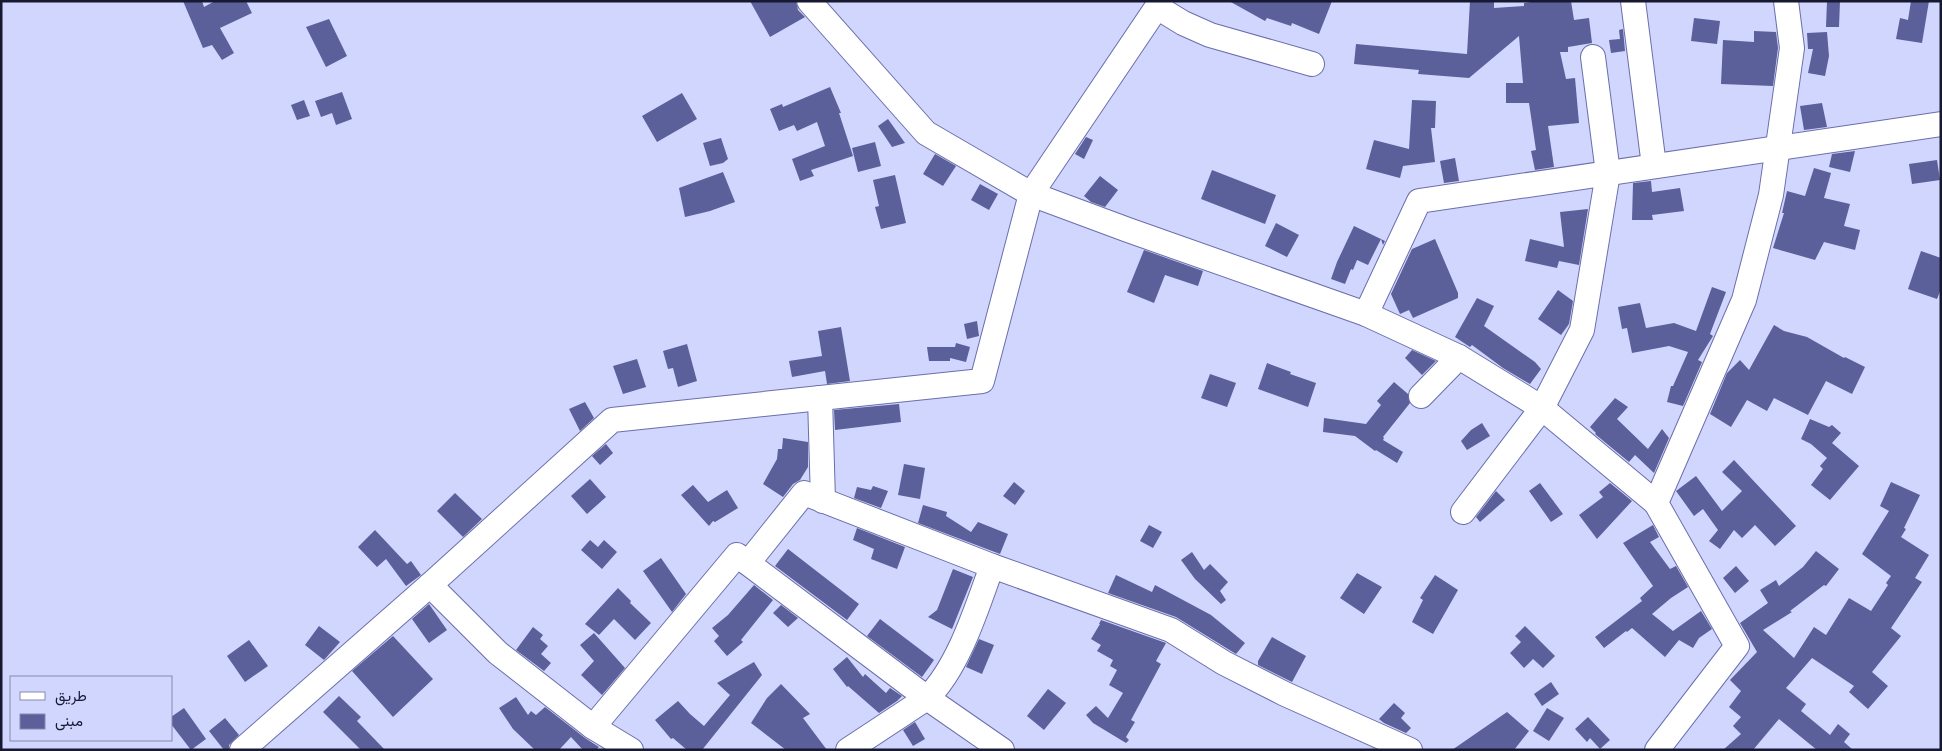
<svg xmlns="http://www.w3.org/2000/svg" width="1942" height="751" font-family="'Source Sans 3',Vazirmatn,sans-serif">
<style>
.building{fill:#5b5f9a}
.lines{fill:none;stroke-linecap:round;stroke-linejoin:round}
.minor-casing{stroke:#6a6fab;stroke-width:26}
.minor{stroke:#fff;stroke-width:24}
</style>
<rect width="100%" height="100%" fill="#d1d6ff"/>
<!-- building -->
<g class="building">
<path d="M 183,1 L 202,1 L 204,7 L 215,1 L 246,1 L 252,13 L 220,28 L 234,53 L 222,60 L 212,45 L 203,48 Z"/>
<path d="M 750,1 L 796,1 L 798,10 L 805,17 L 770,37 Z"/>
<path d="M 1229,1 L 1332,1 L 1319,34 L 1292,23 L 1291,26 L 1267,18 L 1265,21 Z"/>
<path d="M 1470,1 L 1494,1 L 1494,8 L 1524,6 L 1524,3 L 1537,1 L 1571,1 L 1574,20 L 1589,18 L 1592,43 L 1568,47 L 1568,52 L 1560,52 L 1566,79 L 1575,78 L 1579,123 L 1548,126 L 1554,167 L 1535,170 L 1531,151 L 1536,150 L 1529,103 L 1506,103 L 1506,83 L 1523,83 L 1519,36 L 1469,78 L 1418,74 L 1419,70 L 1354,64 L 1356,44 L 1467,54 Z"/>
<path d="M 1827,1 L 1840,1 L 1839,27 L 1826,27 Z"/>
<path d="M 1911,1 L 1929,1 L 1922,43 L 1896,39 L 1900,18 L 1908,20 Z"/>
<path d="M 1694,18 L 1720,21 L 1717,44 L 1691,41 Z"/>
<path d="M 329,19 L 347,56 L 326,67 L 306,27 Z"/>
<path d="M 1623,29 L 1625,51 L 1611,53 L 1609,40 L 1620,39 L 1619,30 Z"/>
<path d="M 1754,31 L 1776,32 L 1778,48 L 1773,86 L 1721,84 L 1723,40 L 1754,42 Z"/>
<path d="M 1827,32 L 1829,56 L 1825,76 L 1808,73 L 1813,49 L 1808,49 L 1807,33 Z"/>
<path d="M 830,87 L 841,113 L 839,113 L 853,156 L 811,170 L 814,176 L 800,181 L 792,159 L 825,146 L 817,122 L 797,131 L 794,125 L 779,131 L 770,109 L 782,104 L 783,107 Z"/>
<path d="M 342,92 L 352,119 L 336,125 L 332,113 L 321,117 L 315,101 Z"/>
<path d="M 682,93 L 697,119 L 657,142 L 642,116 Z"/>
<path d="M 304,100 L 310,116 L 297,120 L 291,105 Z"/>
<path d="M 1412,100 L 1436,101 L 1435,128 L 1431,128 L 1435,162 L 1403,166 L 1400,178 L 1366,169 L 1374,140 L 1409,149 Z"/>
<path d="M 1822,103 L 1827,127 L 1804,130 L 1800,106 Z"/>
<path d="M 888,119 L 905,143 L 892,147 L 878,126 Z"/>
<path d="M 1086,137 L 1093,140 L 1084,159 L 1075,154 Z"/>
<path d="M 721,138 L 728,159 L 723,163 L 710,166 L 703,143 Z"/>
<path d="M 875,142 L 881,166 L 858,172 L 852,148 Z"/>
<path d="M 1855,151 L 1850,172 L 1829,167 L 1832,154 Z"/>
<path d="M 935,154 L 956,166 L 943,186 L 923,174 Z"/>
<path d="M 1455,158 L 1459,181 L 1444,183 L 1440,161 Z"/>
<path d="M 1937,160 L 1940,180 L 1912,184 L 1909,164 Z"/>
<path d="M 1814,168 L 1831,173 L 1824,198 L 1850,204 L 1844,226 L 1860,230 L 1855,250 L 1824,242 L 1815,260 L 1773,248 L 1784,213 L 1782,213 L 1787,191 L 1805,196 Z"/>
<path d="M 1212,170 L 1276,195 L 1265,224 L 1201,199 Z"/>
<path d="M 723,172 L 735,202 L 710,211 L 685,217 L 679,188 Z"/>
<path d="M 895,175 L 906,223 L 881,229 L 875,207 L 879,206 L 873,180 Z"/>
<path d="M 1100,176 L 1118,190 L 1105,207 L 1091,202 L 1084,196 Z"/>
<path d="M 1651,181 L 1652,192 L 1680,188 L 1684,211 L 1652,215 L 1653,220 L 1632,220 L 1633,183 Z"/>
<path d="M 980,184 L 998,194 L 989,210 L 971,200 Z"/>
<path d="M 1588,209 L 1579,265 L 1559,261 L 1557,268 L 1525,261 L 1530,239 L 1564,247 L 1560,212 Z"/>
<path d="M 1276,223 L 1299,235 L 1287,257 L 1265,246 Z"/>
<path d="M 1354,226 L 1385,241 L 1383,245 L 1381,239 L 1368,265 L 1357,260 L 1353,270 L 1351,269 L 1345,284 L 1331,279 L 1337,262 Z"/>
<path d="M 1435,239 L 1458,293 L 1458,298 L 1413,318 L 1409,310 L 1400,314 L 1391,294 L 1412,249 Z"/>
<path d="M 1144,250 L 1203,271 L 1198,286 L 1165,275 L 1154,303 L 1127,292 Z"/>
<path d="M 1921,251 L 1941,258 L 1941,289 L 1937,299 L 1908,289 Z"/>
<path d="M 1712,287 L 1726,292 L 1710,334 L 1713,336 L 1698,360 L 1702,362 L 1683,406 L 1667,402 L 1671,386 L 1673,386 L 1688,352 L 1669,346 L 1632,353 L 1627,328 L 1622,329 L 1618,307 L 1640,303 L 1646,328 L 1674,323 L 1696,331 Z"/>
<path d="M 1558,290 L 1573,301 L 1569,324 L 1561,335 L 1538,319 Z"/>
<path d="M 1477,298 L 1494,306 L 1484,326 L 1535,362 L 1541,369 L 1530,384 L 1503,368 L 1472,345 L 1470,347 L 1455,337 Z"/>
<path d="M 977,321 L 979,336 L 967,339 L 964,324 Z"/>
<path d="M 1774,325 L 1784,331 L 1807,337 L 1844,358 L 1845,357 L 1865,367 L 1852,394 L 1826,381 L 1808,415 L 1774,398 L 1767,411 L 1747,400 L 1731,427 L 1710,414 L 1727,373 L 1740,360 L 1749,370 Z"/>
<path d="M 841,327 L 850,381 L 827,384 L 825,371 L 792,377 L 789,361 L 822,356 L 818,331 Z"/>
<path d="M 956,343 L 970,347 L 966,362 L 950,358 L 950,361 L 929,361 L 927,347 L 955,347 Z"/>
<path d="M 687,344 L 697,381 L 678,387 L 673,368 L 668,369 L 663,351 Z"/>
<path d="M 1412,350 L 1436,361 L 1422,375 L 1405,358 Z"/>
<path d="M 637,359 L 646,387 L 623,394 L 613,366 Z"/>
<path d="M 1267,363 L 1291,372 L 1290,374 L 1316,383 L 1308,407 L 1258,389 Z"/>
<path d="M 1210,374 L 1236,383 L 1227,407 L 1201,398 Z"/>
<path d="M 1394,382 L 1408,394 L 1410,403 L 1383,437 L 1384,438 L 1383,440 L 1403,452 L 1397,463 L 1376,450 L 1375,451 L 1355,436 L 1323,432 L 1324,418 L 1366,424 L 1381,405 L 1377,401 Z"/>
<path d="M 1615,398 L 1628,407 L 1617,419 L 1648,449 L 1662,429 L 1669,438 L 1654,473 L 1635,455 L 1629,462 L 1595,434 L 1596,433 L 1590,427 Z"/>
<path d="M 585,402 L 594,418 L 580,431 L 569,409 Z"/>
<path d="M 899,404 L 901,422 L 835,430 L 834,410 Z"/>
<path d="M 1810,419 L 1829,427 L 1832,425 L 1841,433 L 1832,443 L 1859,466 L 1830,500 L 1811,485 L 1823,469 L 1820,466 L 1827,458 L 1811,444 L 1801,439 Z"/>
<path d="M 1482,423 L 1490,436 L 1467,450 L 1461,441 L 1471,430 Z"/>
<path d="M 783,438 L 808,442 L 808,467 L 800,480 L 793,484 L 783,497 L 763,484 L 777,459 L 778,449 L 782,449 Z"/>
<path d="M 606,444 L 613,453 L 600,465 L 592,456 Z"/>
<path d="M 1734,460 L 1796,526 L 1775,546 L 1755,525 L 1742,538 L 1734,530 L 1720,549 L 1709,541 L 1718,530 L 1703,509 L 1694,516 L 1676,491 L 1696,476 L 1722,511 L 1742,491 L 1722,472 Z"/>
<path d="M 904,464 L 925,468 L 920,499 L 898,495 Z"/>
<path d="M 590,479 L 606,497 L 587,514 L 571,496 Z"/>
<path d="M 1014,482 L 1025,491 L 1015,505 L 1003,496 Z"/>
<path d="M 1891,482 L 1920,495 L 1904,528 L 1906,529 L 1901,537 L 1929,555 L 1915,578 L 1922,582 L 1891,628 L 1901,636 L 1872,672 L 1888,686 L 1868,709 L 1849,692 L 1854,686 L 1812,658 L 1786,688 L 1806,704 L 1801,711 L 1830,735 L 1838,724 L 1850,734 L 1844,742 L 1853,750 L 1817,750 L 1779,719 L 1753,750 L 1723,750 L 1741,734 L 1733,726 L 1741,717 L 1729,707 L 1741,691 L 1730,680 L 1757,652 L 1740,623 L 1768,603 L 1760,590 L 1776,580 L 1779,586 L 1803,567 L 1816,551 L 1839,569 L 1826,586 L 1824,585 L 1790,611 L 1792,612 L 1763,630 L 1794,658 L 1814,627 L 1826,635 L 1849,598 L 1871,611 L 1888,585 L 1886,583 L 1891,576 L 1862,554 L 1889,511 L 1880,506 Z"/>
<path d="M 1540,483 L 1563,514 L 1551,522 L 1529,491 Z"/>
<path d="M 1610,483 L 1632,501 L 1597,539 L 1579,515 L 1603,497 L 1599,492 Z"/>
<path d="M 693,485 L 708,502 L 727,490 L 738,508 L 715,522 L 713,521 L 709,526 L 681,495 Z"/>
<path d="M 873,486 L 888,491 L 881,508 L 854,498 L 857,487 L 871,490 Z"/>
<path d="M 1496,491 L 1505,500 L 1480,522 L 1476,517 Z"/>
<path d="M 455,493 L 482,519 L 463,537 L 437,511 Z"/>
<path d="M 923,505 L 947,512 L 946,516 L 971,532 L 978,522 L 1008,534 L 1000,554 L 918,523 Z"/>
<path d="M 1149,525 L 1162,532 L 1153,548 L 1140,541 Z"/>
<path d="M 1653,525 L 1659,537 L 1650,542 L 1670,569 L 1676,566 L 1688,587 L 1671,598 L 1652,614 L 1673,631 L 1701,611 L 1712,629 L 1699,638 L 1693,648 L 1679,640 L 1665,657 L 1632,628 L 1627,632 L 1626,631 L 1604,648 L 1595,637 L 1642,601 L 1640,598 L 1653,586 L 1623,543 Z"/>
<path d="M 857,528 L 905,547 L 897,569 L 871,559 L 874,549 L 853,540 Z"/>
<path d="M 375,530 L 407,564 L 411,561 L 421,575 L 406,586 L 386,559 L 377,567 L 358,547 Z"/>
<path d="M 590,540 L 598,547 L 604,540 L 617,552 L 602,569 L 581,550 Z"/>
<path d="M 788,549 L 859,604 L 847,620 L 775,566 Z"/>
<path d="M 1192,552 L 1204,570 L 1210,564 L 1228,582 L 1220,591 L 1226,600 L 1221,604 L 1195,579 L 1181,560 Z"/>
<path d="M 661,558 L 686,594 L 672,612 L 643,571 Z"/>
<path d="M 1736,566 L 1749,581 L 1735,593 L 1723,578 Z"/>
<path d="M 953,569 L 973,577 L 952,629 L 928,617 L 937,610 Z"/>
<path d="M 1357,573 L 1382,587 L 1364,614 L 1340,598 Z"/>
<path d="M 1116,575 L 1152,592 L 1155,585 L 1211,615 L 1245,643 L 1236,654 L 1176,617 L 1108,593 Z"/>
<path d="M 1435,575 L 1458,590 L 1433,634 L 1412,622 L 1423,600 L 1420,598 Z"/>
<path d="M 754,585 L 773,600 L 741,640 L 743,642 L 727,656 L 714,641 L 719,636 L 712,628 L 728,615 Z"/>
<path d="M 618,588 L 631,601 L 630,603 L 651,623 L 635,640 L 614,619 L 599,635 L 585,624 Z"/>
<path d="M 429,604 L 447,630 L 429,643 L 412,619 Z"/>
<path d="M 781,605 L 798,618 L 788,627 L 773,613 Z"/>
<path d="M 880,619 L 934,660 L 922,677 L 867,636 Z"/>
<path d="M 1101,620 L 1166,643 L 1156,661 L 1161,664 L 1131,720 L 1135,722 L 1126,737 L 1129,740 L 1126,743 L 1093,723 L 1086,715 L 1096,706 L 1108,718 L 1123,693 L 1109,685 L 1117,670 L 1110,666 L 1113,660 L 1097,651 L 1101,645 L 1091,639 L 1100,624 L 1099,624 Z"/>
<path d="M 319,626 L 340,642 L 324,660 L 305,645 Z"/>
<path d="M 1525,626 L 1555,656 L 1543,668 L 1533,659 L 1524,668 L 1510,653 L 1521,642 L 1515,636 Z"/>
<path d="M 533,627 L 543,635 L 540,639 L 548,646 L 541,654 L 551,663 L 544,671 L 516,650 Z"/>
<path d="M 594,633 L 625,668 L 602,695 L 581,675 L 594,661 L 580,645 Z"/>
<path d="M 393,636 L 433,679 L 393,717 L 352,671 Z"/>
<path d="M 1272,637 L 1306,656 L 1292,682 L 1258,665 L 1258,661 Z"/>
<path d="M 979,639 L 994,645 L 982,674 L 966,667 Z"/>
<path d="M 249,640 L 268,666 L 245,682 L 227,656 Z"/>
<path d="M 847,657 L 863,677 L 865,674 L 886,693 L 890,688 L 902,696 L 897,701 L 879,713 L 848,686 L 847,687 L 833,669 Z"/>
<path d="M 754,662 L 762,675 L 702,750 L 687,750 L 673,738 L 671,739 L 655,720 L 678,701 L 690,714 L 704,726 L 730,695 L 717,683 Z"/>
<path d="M 1551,682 L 1559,694 L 1542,706 L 1534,694 Z"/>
<path d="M 781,684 L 810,714 L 803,718 L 827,750 L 786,750 L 751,723 L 767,698 Z"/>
<path d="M 1048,689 L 1066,703 L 1044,730 L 1027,716 Z"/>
<path d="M 339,696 L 361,717 L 357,721 L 385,750 L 361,750 L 323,712 Z"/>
<path d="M 516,697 L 528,715 L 531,711 L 536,715 L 545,707 L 585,738 L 599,747 L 596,750 L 583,750 L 571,737 L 559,750 L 535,750 L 513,729 L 499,708 Z"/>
<path d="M 1394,703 L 1405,713 L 1401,718 L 1411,728 L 1406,733 L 1384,723 L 1379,719 Z"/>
<path d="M 184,708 L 206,739 L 191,750 L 171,724 L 171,717 Z"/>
<path d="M 1547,708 L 1564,718 L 1549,741 L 1533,731 Z"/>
<path d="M 1507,712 L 1529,731 L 1514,750 L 1452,750 Z"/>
<path d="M 1588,717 L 1610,740 L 1600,749 L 1590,738 L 1587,742 L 1575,729 Z"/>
<path d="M 225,718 L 239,735 L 229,745 L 229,750 L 224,750 L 209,731 Z"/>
<path d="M 915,722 L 925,739 L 913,746 L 903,730 Z"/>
</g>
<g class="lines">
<defs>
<g id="minor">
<path d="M 809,1 L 926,133 L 1031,194 L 1128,230 L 1366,314 L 1459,357 L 1542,408 L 1656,503"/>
<path d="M 1633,1 L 1654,166"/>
<path d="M 1157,7 L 1183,23 L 1210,35 L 1312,64"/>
<path d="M 1366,314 L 1419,201 L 1941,124"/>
<path d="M 1421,396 L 1459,357"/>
<path d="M 820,398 L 823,501"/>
<path d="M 1463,512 L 1542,408 L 1582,330 L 1608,173 L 1593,57"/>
<path d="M 748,563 L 804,493 L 992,566 L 1171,630 L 1224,663 L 1285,694 L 1410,750"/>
<path d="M 430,585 L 498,653 L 593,727 L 631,750"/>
<path d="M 593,727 L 737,555 L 927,698 L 1002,750"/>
<path d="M 242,750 L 430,585 L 612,420 L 982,381 L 1031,194 L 1161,1"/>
<path d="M 848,750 L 927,698 C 959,667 977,607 992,566"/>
<path d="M 1657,750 L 1737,646 L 1656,503 L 1744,300 L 1771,195 L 1792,48 L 1786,1"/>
</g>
</defs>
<!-- minor casing -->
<use href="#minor" class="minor-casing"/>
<!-- minor -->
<use href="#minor" class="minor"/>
</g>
<!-- border -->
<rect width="1942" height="751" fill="none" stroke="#171931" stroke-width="5"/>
<!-- legend -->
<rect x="10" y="676" width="162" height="65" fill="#d1d6ff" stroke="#878aad"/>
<rect x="20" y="692" width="25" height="8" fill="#ffffff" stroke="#878aad"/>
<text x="55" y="701" font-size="15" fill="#171931">طريق</text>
<rect x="20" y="714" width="25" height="15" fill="#5b5f9a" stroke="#878aad"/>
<text x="55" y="726" font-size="15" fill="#171931">مبنى</text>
</svg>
